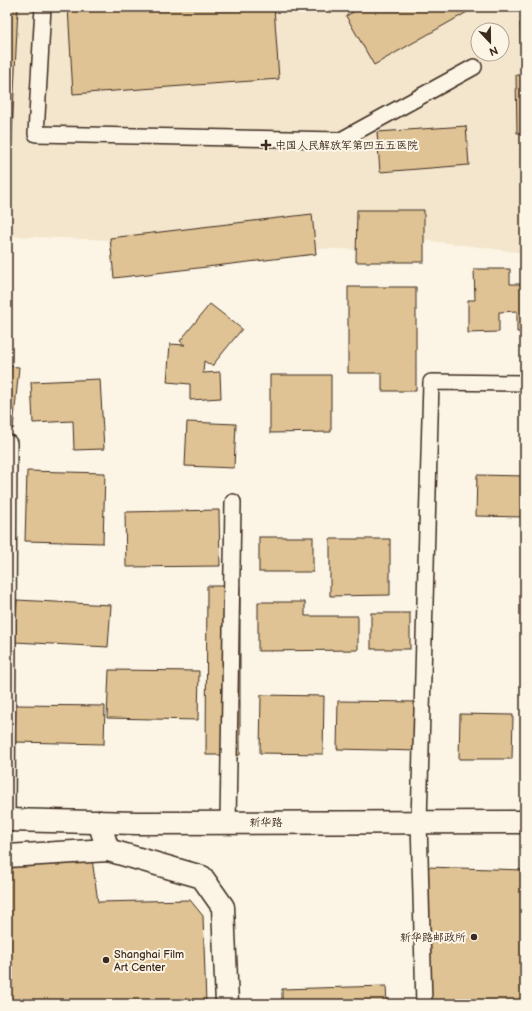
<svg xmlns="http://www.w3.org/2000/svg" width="532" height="1011" font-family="'Balsamiq Sans','LXGW WenKai TC',sans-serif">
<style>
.built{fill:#f4e6cd;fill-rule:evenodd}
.building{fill:#e0c394;stroke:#3b2a1e}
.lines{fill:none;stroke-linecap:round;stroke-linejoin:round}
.service-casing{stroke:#3b2a1e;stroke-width:18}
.minor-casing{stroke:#3b2a1e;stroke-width:25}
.tertiary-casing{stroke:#3b2a1e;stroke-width:25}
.service{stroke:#fcf5e5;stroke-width:15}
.minor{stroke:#fcf5e5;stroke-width:22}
.tertiary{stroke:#fcf5e5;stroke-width:22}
.poi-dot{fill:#3b2a1e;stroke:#fcf5e5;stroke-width:1.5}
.labels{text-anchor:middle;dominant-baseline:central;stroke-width:4;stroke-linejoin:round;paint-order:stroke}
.poi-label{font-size:11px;fill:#3b2a1e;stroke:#fcf5e5;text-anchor:start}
.street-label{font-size:11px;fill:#3b2a1e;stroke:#fcf5e5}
</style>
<rect width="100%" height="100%" fill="#fcf5e5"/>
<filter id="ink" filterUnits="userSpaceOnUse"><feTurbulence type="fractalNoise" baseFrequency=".025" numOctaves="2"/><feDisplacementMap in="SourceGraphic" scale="8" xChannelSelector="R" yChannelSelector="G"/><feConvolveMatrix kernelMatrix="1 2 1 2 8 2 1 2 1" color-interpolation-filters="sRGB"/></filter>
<g filter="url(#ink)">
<!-- built -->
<path class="built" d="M 7,7 L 525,7 L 525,253 L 408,238 L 359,250 L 7,236 ZM 478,30 L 502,30 L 502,54 L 478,54 Z"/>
<!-- building -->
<g class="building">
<path d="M 7,7 L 18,7 L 11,157 L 7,157 Z"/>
<path d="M 68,7 L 274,7 L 279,79 L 73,94 Z"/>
<path d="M 362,7 L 476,7 L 374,65 L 346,16 Z"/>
<path d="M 525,20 L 525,65 L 521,65 L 520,23 Z"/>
<path d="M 516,75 L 525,75 L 525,133 L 517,133 Z"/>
<path d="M 466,126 L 469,165 L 380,172 L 377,132 Z"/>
<path d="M 357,210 L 424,210 L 424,262 L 356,262 Z"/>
<path d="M 312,214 L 316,254 L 114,278 L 110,238 Z"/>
<path d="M 474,269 L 510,269 L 510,284 L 525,284 L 525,332 L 517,332 L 517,311 L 499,312 L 499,332 L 468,333 L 468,300 L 475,300 Z"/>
<path d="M 348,287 L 416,287 L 416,391 L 382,391 L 382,373 L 348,373 Z"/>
<path d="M 210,304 L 242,329 L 212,366 L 204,361 L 203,373 L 220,372 L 221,398 L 190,400 L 190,384 L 167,382 L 170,344 L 185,345 L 180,341 Z"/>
<path d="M 7,366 L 19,367 L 13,429 L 7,428 Z"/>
<path d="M 270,375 L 331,375 L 331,432 L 270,433 Z"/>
<path d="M 100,379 L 104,449 L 74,450 L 73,421 L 33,423 L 31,382 Z"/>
<path d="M 187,422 L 236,424 L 234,468 L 185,466 Z"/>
<path d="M 27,471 L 105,473 L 103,543 L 25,541 Z"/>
<path d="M 477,475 L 525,476 L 525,517 L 476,516 Z"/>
<path d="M 219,510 L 220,566 L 126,567 L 125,512 Z"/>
<rect x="259" y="537" width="54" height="35"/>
<path d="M 330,539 L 390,539 L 390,595 L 330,596 Z"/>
<path d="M 207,586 L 240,586 L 240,755 L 206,755 Z"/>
<path d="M 17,600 L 111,605 L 108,647 L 15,642 Z"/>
<path d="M 258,602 L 305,602 L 305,616 L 358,616 L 358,650 L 258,651 Z"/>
<rect x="371" y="613" width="39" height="36"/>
<path d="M 109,670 L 199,671 L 198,720 L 107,718 Z"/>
<path d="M 261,695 L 324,696 L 323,754 L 260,753 Z"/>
<path d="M 338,701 L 419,702 L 418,751 L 337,749 Z"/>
<path d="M 16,705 L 105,706 L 104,744 L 15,742 Z"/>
<path d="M 460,714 L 513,715 L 512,759 L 459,759 Z"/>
<path d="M 523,717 L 525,717 L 525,759 L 522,759 Z"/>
<path d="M 92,859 L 98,902 L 190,900 L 203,916 L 206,1004 L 7,1004 L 7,871 L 12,867 Z"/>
<path d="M 426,867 L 525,870 L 525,1004 L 422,1004 Z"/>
<path d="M 386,986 L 387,1004 L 282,1004 L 282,989 Z"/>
</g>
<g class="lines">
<defs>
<g id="service">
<path d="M 43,7 L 36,134 L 341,140 L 474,67"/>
<path d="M 7,820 L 9,443"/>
<path d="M 228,823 L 233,502"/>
<path d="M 424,1004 L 419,822 L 431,382 L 525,383"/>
</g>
<g id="minor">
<path d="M 99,822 L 108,850 L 202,877 L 223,907 L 227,1004"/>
<path d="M 7,856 L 108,850"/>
</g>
<path id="tertiary" d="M 7,820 L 137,823 L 525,822"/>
</defs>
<!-- service casing -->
<use href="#service" class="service-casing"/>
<!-- minor casing -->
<use href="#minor" class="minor-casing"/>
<!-- tertiary casing -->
<use href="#tertiary" class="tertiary-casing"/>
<!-- service -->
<use href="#service" class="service"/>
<!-- minor -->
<use href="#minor" class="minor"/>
<!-- tertiary -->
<use href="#tertiary" class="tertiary"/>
</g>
</g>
<!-- markers -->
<g class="poi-dot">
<path d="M264 139h4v4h4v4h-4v4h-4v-4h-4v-4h4z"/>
<circle cx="474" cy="937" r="4"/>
<circle cx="106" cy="960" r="4"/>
</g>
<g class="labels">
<!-- poi labels -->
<g class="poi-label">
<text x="275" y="145">中国人民解放军第四五五医院</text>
<text x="466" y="937" text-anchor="end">新华路邮政所</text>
<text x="114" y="954">Shanghai Film<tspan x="114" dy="13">Art Center</tspan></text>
</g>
<!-- street labels -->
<g class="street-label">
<text x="266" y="822">新华路</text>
</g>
</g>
<!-- margin -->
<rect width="532" height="1011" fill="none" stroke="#fcf5e5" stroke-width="24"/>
<rect x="12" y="12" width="508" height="987" fill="none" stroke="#3b2a1e" stroke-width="1.5" filter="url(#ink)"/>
<!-- north arrow -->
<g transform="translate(490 42) rotate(158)"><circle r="19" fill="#fcf5e5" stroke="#afa495"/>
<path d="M0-3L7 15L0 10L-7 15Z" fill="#3b2a1e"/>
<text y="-6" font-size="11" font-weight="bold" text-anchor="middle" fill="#3b2a1e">N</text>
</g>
</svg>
